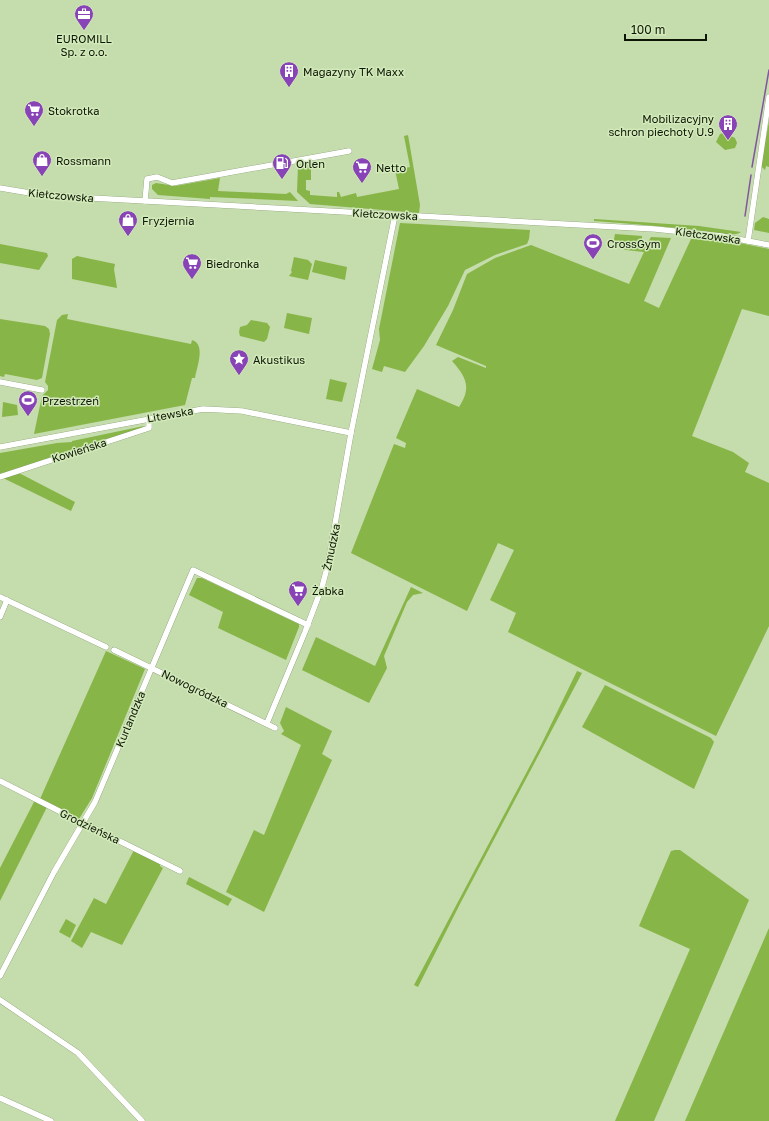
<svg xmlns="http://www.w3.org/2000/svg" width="769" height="1121" font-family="'Golos Text',sans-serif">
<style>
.green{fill:#87b547}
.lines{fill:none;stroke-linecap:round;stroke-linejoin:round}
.stream{stroke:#80569e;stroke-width:1.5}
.minor-casing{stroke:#7d9266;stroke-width:6}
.minor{stroke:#fff;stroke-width:5.5}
.labels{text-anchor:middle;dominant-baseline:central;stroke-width:3;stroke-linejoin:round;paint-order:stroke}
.poi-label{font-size:11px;fill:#0d1505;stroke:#d2e9b9;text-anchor:start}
.street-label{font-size:11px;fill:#0d1505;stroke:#d2e9b9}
</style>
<rect width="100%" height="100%" fill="#c5dcac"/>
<!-- green -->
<g class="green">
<path d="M 769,121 L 769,167 L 766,166 L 765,170 L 761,166 Z"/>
<path d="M 724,133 L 735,138 L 737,143 L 735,148 L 725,150 L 716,142 L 720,134 Z"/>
<path d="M 408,135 L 420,205 L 419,213 L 310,204 L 297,192 L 298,166 L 304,162 L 311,167 L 311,180 L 306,180 L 306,190 L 310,191 L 310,195 L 337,197 L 337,192 L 339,192 L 341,197 L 356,193 L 357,197 L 399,189 L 395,170 L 410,167 L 404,136 Z"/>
<path d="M 220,178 L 218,191 L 286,194 L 290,192 L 298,201 L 210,197 L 210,199 L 158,195 L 152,189 L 152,185 L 156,183 L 175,186 Z"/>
<path d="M 763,217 L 769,219 L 769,233 L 754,230 L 755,223 Z"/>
<path d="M 594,219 L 699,226 L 741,232 C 733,237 721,233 711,232 C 672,227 634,224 594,221 Z"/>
<path d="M 400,223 L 530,230 L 529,239 L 527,244 L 495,255 L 465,270 L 448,306 L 424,346 L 405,372 L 384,366 L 382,372 L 372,369 L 380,340 L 379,329 Z"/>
<path d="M 615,234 L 642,236 L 642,245 L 646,246 L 651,237 L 671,238 L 644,301 L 659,308 L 691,239 L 720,239 L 769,249 L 769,316 L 742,309 L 692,436 L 733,452 L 749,463 L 745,472 L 769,483 L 769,626 L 716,736 L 508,632 L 516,613 L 490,600 L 514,550 L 498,543 L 467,611 L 351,553 L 394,444 L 405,448 L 406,443 L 396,438 L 417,389 L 459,407 C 472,387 466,377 452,361 L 458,357 L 486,368 L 486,366 L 436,345 L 453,310 L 467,274 L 495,258 L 531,245 L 629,284 L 644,252 L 626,250 L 613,245 Z"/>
<path d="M 0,244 L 47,253 L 48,256 L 39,270 L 0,263 Z"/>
<path d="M 77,256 L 115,264 L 114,269 L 117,288 L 72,279 L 72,259 Z"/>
<path d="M 294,257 L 308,260 L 312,264 L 308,280 L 289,276 L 292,272 L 291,271 Z"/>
<path d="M 315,260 L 347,267 L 345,280 L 312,272 Z"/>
<path d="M 287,313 L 312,318 L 309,334 L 284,328 Z"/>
<path d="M 68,314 L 67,319 L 191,344 L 192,340 C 206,344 197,367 195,378 L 192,378 L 185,405 L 34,434 L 42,396 L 48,390 L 48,386 L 45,382 L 57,320 L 62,315 Z"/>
<path d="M 0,319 L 45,326 L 49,329 L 50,334 L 42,378 L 37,380 L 5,374 L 4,377 L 0,376 Z"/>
<path d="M 251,320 L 267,323 L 270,327 L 267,339 L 264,342 L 240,336 L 239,332 L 240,327 L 247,325 Z"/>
<path d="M 330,379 L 347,383 L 342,402 L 326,399 Z"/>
<path d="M 3,402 L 17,405 L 18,415 L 2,417 Z"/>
<path d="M 144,426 L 141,429 L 0,474 L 0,453 L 57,443 L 72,442 L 72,441 Z"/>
<path d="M 19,473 L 75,502 L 71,511 L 3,478 Z"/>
<path d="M 197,578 L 202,578 L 299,624 L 299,627 L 286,660 L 218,628 L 223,612 L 189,595 Z"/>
<path d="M 411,587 L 423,593 L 413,595 L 407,602 L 384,656 L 387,668 L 369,703 L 302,670 L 316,637 L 375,666 Z"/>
<path d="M 106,651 L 145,669 L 92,798 L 79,819 L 40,799 Z"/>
<path d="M 577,671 L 582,673 L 461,902 L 418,987 L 414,985 L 541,745 Z"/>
<path d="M 605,685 L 711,738 L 714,742 L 694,789 L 582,727 Z"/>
<path d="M 286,707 L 332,731 L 322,754 L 332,760 L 264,912 L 226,892 L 254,830 L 264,835 L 301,745 L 281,734 L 284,731 L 280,723 Z"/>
<path d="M 35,800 L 47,807 L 0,901 L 0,868 Z"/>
<path d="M 134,850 L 160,863 L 160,866 L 163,868 L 122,945 L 91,932 L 82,948 L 71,941 L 94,898 L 106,904 Z"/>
<path d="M 675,850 L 680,850 L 749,900 L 654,1121 L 615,1121 L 690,949 L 639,926 L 671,851 Z"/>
<path d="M 189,877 L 232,899 L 228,906 L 186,884 Z"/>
<path d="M 66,919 L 76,925 L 70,938 L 59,932 Z"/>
<path d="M 769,928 L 769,1121 L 685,1121 Z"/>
</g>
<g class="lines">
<!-- stream -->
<g class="stream">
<path d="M 752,167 L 769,70"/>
<path d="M 745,216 L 751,175"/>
</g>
<defs>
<g id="minor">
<path d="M 0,188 L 30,193 L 91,198 L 655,229 L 721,236 L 769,245"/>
<path d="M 145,201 L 147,179 L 157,177 L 172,183 L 349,151"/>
<path d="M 748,241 L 769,97"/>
<path d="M 0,382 L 42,390"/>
<path d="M 0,447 L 203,409 L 242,411 L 351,433 L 395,215"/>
<path d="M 0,477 L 149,428 L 149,418"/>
<path d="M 0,597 L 106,647"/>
<path d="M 0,617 L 7,600"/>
<path d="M 114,650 L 275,728"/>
<path d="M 267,723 L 305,632 L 322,587 L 328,564 L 351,433"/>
<path d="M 0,781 L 63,813 L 77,822 L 83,823 L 180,871"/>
<path d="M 0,976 L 54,872 L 95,802 L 193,570 L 308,625"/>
<path d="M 0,1000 L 78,1053 L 142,1121"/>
<path d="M 0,1098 L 51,1121"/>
</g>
</defs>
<!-- minor casing -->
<use href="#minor" class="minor-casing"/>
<!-- minor -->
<use href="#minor" class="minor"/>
</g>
<!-- icons -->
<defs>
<symbol id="office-pin" viewBox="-11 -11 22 30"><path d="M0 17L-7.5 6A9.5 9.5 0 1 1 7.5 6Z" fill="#8844b7" stroke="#d2e9b9"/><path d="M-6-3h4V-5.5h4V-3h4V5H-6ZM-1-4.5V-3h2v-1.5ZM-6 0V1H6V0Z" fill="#fff"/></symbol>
<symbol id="building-pin" viewBox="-11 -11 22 30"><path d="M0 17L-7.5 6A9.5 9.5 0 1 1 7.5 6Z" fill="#8844b7" stroke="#d2e9b9"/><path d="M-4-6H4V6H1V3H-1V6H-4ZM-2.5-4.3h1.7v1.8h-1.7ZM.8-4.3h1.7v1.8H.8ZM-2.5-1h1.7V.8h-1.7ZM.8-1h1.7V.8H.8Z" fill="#fff"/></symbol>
<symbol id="supermarket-pin" viewBox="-11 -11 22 30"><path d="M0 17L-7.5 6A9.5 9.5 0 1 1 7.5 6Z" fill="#8844b7" stroke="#d2e9b9"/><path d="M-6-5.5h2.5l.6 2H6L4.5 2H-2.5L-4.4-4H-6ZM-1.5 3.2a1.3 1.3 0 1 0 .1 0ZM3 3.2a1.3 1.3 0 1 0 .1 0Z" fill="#fff"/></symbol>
<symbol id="shop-pin" viewBox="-11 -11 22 30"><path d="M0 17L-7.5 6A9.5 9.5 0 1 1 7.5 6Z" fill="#8844b7" stroke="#d2e9b9"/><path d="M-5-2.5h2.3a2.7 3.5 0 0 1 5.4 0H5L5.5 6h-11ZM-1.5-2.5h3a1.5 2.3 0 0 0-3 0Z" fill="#fff"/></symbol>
<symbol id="fuel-pin" viewBox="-11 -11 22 30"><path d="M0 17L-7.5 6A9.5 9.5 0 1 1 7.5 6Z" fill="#8844b7" stroke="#d2e9b9"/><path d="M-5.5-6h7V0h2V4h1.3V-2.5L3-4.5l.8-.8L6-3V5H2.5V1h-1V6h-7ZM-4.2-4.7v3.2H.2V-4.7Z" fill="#fff"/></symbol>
<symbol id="stadium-pin" viewBox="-11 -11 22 30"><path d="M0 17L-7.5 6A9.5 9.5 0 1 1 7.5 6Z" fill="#8844b7" stroke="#d2e9b9"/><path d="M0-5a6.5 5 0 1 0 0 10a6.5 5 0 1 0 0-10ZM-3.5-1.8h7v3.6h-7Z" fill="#fff"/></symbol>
<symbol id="sight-pin" viewBox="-11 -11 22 30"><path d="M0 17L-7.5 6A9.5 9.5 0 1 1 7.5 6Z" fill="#8844b7" stroke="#d2e9b9"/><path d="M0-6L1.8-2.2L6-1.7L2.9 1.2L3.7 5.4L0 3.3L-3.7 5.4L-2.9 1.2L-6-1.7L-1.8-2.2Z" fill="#fff"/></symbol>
</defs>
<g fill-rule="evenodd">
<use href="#office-pin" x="73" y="3" width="22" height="30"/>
<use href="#building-pin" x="278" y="60" width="22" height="30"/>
<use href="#supermarket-pin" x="23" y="99" width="22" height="30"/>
<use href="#building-pin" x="717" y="113" width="22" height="30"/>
<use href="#shop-pin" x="31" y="149" width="22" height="30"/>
<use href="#fuel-pin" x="271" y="152" width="22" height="30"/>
<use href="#supermarket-pin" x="351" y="156" width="22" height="30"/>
<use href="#shop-pin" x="117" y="209" width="22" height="30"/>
<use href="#stadium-pin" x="582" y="232" width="22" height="30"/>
<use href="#supermarket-pin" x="181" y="252" width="22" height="30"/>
<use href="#sight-pin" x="228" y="348" width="22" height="30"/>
<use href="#stadium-pin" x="17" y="389" width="22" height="30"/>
<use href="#supermarket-pin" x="287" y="579" width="22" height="30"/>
</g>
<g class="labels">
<!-- poi labels -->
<g class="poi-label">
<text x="84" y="38" text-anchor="middle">EUROMILL<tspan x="84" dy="13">Sp. z o.o.</tspan></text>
<text x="303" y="71">Magazyny TK Maxx</text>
<text x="48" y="110">Stokrotka</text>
<text x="714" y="118" text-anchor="end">Mobilizacyjny<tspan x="714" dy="13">schron piechoty U.9</tspan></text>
<text x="56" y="160">Rossmann</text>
<text x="296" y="163">Orlen</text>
<text x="376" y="167">Netto</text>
<text x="142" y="220">Fryzjernia</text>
<text x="607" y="243">CrossGym</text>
<text x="206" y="263">Biedronka</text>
<text x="253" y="359">Akustikus</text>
<text x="42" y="400">Przestrzeń</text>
<text x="312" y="590">Żabka</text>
</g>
<!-- street labels -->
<g class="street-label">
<text transform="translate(61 195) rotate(5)">Kiełczowska</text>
<text transform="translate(385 214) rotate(3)">Kiełczowska</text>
<text transform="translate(708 235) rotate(8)">Kiełczowska</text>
<text transform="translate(170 414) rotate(-10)">Litewska</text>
<text transform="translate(79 450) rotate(-18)">Kowieńska</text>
<text transform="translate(331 547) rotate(-78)">Żmudzka</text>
<text transform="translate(195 688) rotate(26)">Nowogródzka</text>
<text transform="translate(130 719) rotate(-67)">Kurlandzka</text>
<text transform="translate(90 826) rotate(26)">Grodzieńska</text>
</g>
</g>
<!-- scale -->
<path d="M625 34v6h81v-6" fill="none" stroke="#0d1505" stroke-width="2"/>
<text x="631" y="34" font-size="12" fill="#0d1505" stroke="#d2e9b9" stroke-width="3" paint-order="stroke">100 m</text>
</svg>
